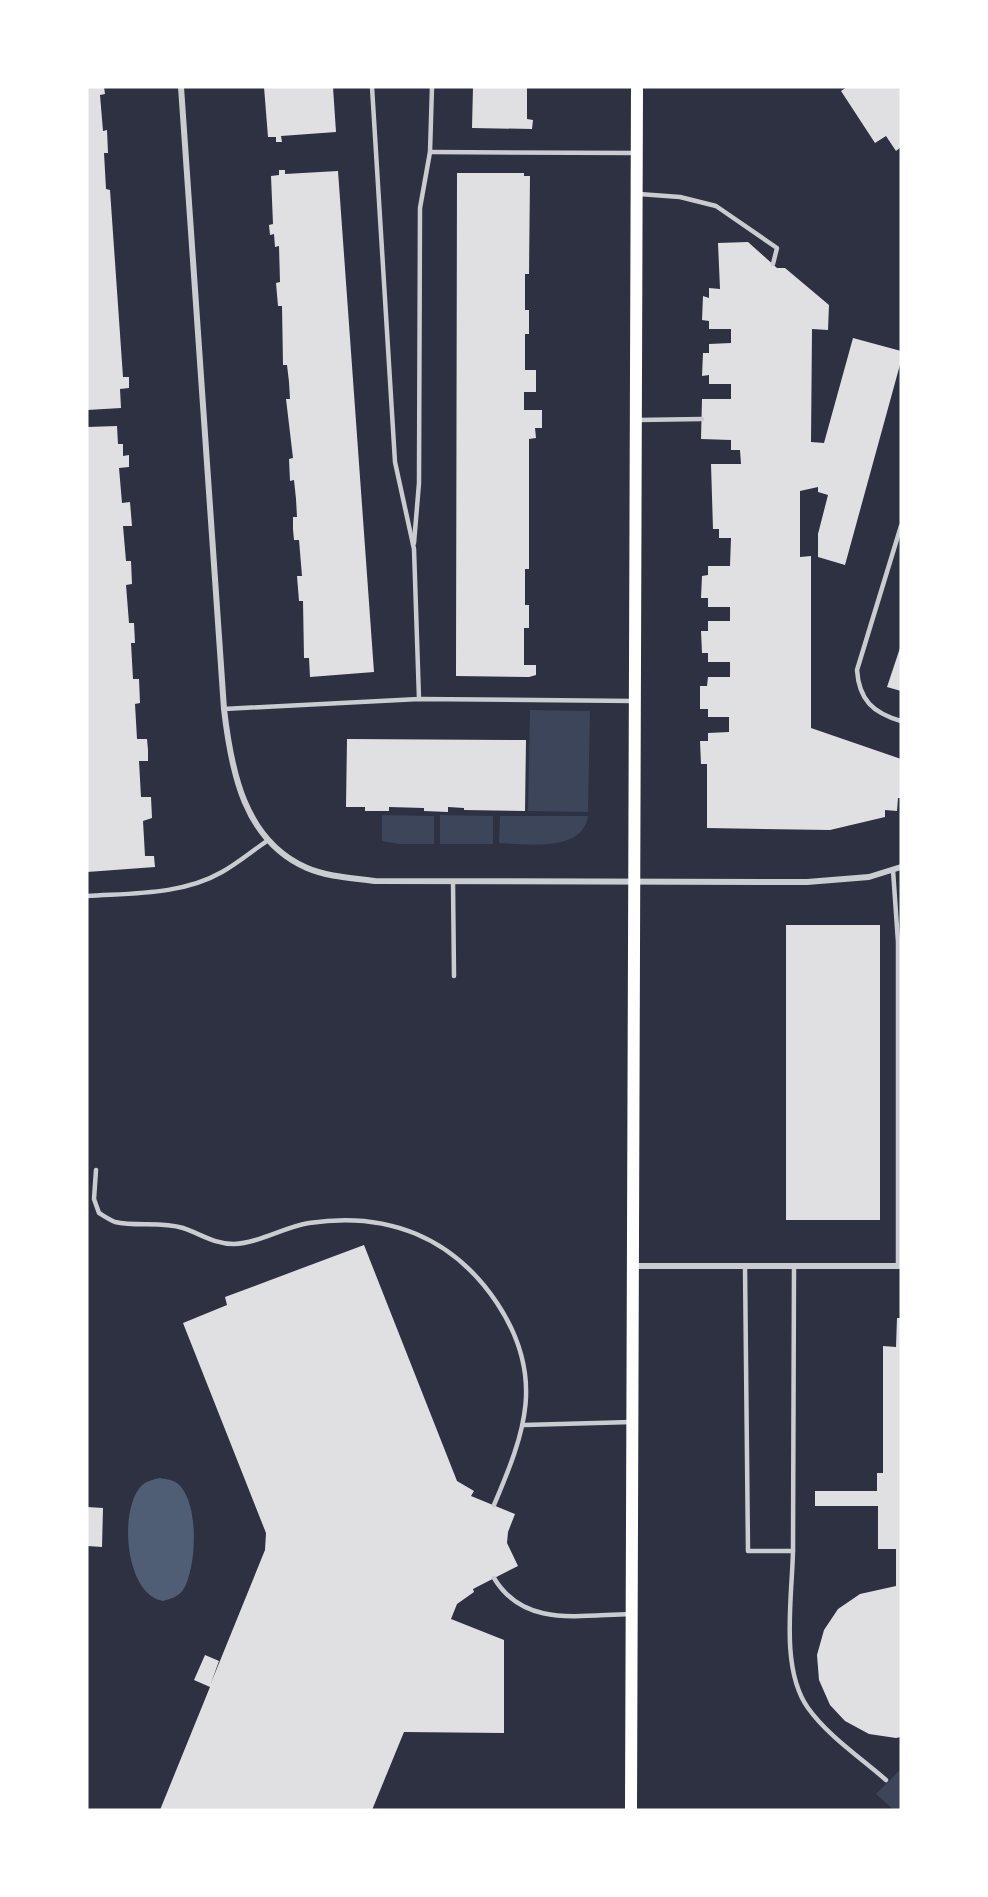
<svg xmlns="http://www.w3.org/2000/svg" width="988" height="1897" font-family="'DM Sans',sans-serif">
<style>
.green{fill:#3c4559}
.water{fill:#4f5d75}
.building{fill:#e0e0e3}
.lines{fill:none;stroke-linecap:round;stroke-linejoin:round}
.service{stroke:#caccd0;stroke-width:4.5}
.minor{stroke:#caccd0;stroke-width:6}
.secondary{stroke:#fff;stroke-width:12}
</style>
<rect width="100%" height="100%" fill="#2d3142"/>
<!-- green -->
<g class="green">
<path d="M 530,710 L 590,711 L 588,812 L 528,811 Z"/>
<path d="M 382,815 L 434,816 L 434,844 L 400,844 L 382,841 Z"/>
<path d="M 440,815 L 493,816 L 493,844 L 440,844 Z"/>
<path d="M 500,816 L 588,816 C 583,853 525,844 499,843 Z"/>
<path d="M 901,1769 L 901,1810 L 894,1810 L 876,1794 Z"/>
</g>
<!-- water -->
<path class="water" d="M 160,1478 C 165,1479 173,1480 177,1483 C 200,1501 197,1568 183,1590 C 178,1597 170,1599 163,1601 C 125,1595 118,1509 142,1485 C 147,1481 154,1479 160,1478 Z"/>
<!-- building -->
<g class="building">
<path d="M 87,87 L 104,87 L 105,94 L 100,95 L 103,131 L 107,130 L 108,153 L 104,153 L 106,189 L 110,190 L 123,377 L 129,377 L 129,388 L 120,389 L 121,408 L 87,410 Z"/>
<path d="M 264,87 L 333,87 L 336,132 L 281,136 L 282,142 L 276,142 L 276,137 L 268,137 Z"/>
<path d="M 473,87 L 527,87 L 527,119 L 533,120 L 532,129 L 472,128 Z"/>
<path d="M 847,87 L 901,87 L 901,147 L 896,151 L 886,136 L 875,143 L 841,91 Z"/>
<path d="M 279,170 L 285,170 L 285,174 L 338,171 L 374,672 L 310,677 L 309,658 L 304,658 L 303,601 L 299,601 L 297,576 L 302,576 L 299,540 L 294,540 L 293,529 L 293,517 L 297,517 L 296,499 L 294,480 L 290,481 L 289,459 L 293,458 L 286,399 L 290,399 L 289,382 L 287,365 L 283,365 L 282,306 L 278,306 L 276,283 L 280,282 L 279,246 L 275,247 L 274,234 L 270,235 L 269,225 L 273,224 L 271,176 L 279,175 Z"/>
<path d="M 457,173 L 524,173 L 524,176 L 530,176 L 529,274 L 525,274 L 525,310 L 529,310 L 529,334 L 525,334 L 525,370 L 536,370 L 536,392 L 524,392 L 524,410 L 542,410 L 542,428 L 535,428 L 536,438 L 529,439 L 529,569 L 525,569 L 525,605 L 529,605 L 529,628 L 524,628 L 524,665 L 536,665 L 536,675 L 529,677 L 456,676 Z"/>
<path d="M 748,242 L 777,268 L 785,268 L 829,305 L 828,330 L 812,329 L 811,442 L 824,443 L 853,338 L 901,351 L 901,361 L 845,565 L 818,557 L 818,534 L 828,495 L 818,492 L 818,487 L 800,491 L 800,557 L 811,556 L 811,728 L 901,759 L 901,798 L 898,798 L 897,811 L 885,810 L 885,817 L 830,830 L 707,828 L 707,764 L 701,764 L 700,741 L 708,741 L 708,733 L 729,732 L 729,717 L 708,717 L 708,709 L 700,709 L 700,686 L 707,686 L 708,677 L 730,677 L 730,662 L 708,662 L 708,653 L 702,653 L 701,631 L 708,631 L 708,621 L 730,621 L 730,607 L 708,607 L 708,598 L 701,598 L 702,576 L 708,575 L 708,566 L 730,566 L 731,538 L 719,538 L 719,529 L 713,529 L 711,464 L 741,464 L 740,450 L 731,450 L 731,440 L 701,439 L 702,399 L 731,399 L 731,384 L 709,384 L 709,375 L 702,376 L 703,353 L 709,353 L 709,344 L 731,343 L 731,329 L 709,329 L 709,321 L 702,320 L 703,296 L 709,298 L 709,288 L 720,289 L 718,243 Z"/>
<path d="M 117,426 L 118,444 L 123,444 L 123,456 L 129,455 L 129,467 L 119,468 L 122,503 L 130,502 L 132,526 L 123,526 L 126,561 L 131,561 L 132,584 L 126,585 L 129,623 L 134,623 L 135,643 L 131,643 L 133,679 L 139,679 L 140,703 L 135,704 L 137,739 L 147,739 L 148,750 L 148,761 L 139,761 L 141,797 L 151,797 L 152,818 L 143,821 L 145,856 L 154,856 L 155,867 L 87,872 L 87,427 Z"/>
<path d="M 901,645 L 901,691 L 887,687 Z"/>
<path d="M 347,739 L 526,740 L 525,811 L 464,810 L 464,808 L 448,807 L 448,812 L 424,811 L 424,808 L 389,807 L 389,811 L 365,811 L 365,807 L 346,807 Z"/>
<rect x="786" y="925" width="94" height="295"/>
<path d="M 364,1245 L 457,1481 L 474,1491 L 471,1496 L 515,1514 L 508,1532 L 507,1543 L 518,1566 L 473,1589 L 474,1592 L 457,1604 L 451,1619 L 504,1640 L 504,1733 L 404,1732 L 372,1810 L 160,1810 L 210,1687 L 194,1680 L 205,1655 L 219,1661 L 211,1683 L 265,1550 L 266,1533 L 183,1323 L 227,1305 L 225,1297 Z"/>
<path d="M 897,1318 L 901,1318 L 901,1737 L 896,1738 L 869,1734 L 845,1721 L 830,1705 L 819,1680 L 817,1655 L 824,1630 L 838,1609 L 860,1594 L 896,1586 L 896,1549 L 878,1549 L 878,1506 L 815,1506 L 815,1491 L 877,1491 L 877,1473 L 883,1473 L 883,1346 L 896,1347 Z"/>
<path d="M 87,1507 L 103,1508 L 102,1547 L 87,1546 Z"/>
</g>
<g class="lines">
<!-- service -->
<g class="service">
<path d="M 372,87 L 395,462 L 414,549 L 419,699"/>
<path d="M 430,152 L 636,153"/>
<path d="M 639,194 L 680,197 L 716,206 L 777,248 L 773,264"/>
<path d="M 638,420 L 702,419"/>
<path d="M 901,526 L 857,670 C 859,700 873,713 901,721"/>
<path d="M 414,543 L 419,483 L 420,208 L 430,152 L 432,87"/>
<path d="M 224,709 L 419,699 L 634,701"/>
<path d="M 893,870 L 898,942 L 898,1266"/>
<path d="M 453,882 L 454,976"/>
<path d="M 87,896 C 132,893 182,895 222,872 C 238,863 252,851 267,841"/>
<path d="M 96,1170 L 94,1199 L 99,1213 C 104,1216 110,1220 115,1222 C 137,1227 161,1221 183,1228 C 201,1234 214,1244 234,1244 C 259,1243 284,1227 309,1223 C 387,1211 453,1237 497,1303 C 546,1377 525,1432 494,1505"/>
<path d="M 745,1266 L 748,1551 L 793,1551 L 794,1266"/>
<path d="M 524,1425 L 632,1422"/>
<path d="M 793,1551 C 792,1598 780,1669 808,1708 C 828,1736 861,1758 886,1780"/>
<path d="M 494,1578 C 524,1628 580,1615 630,1614"/>
</g>
<!-- minor -->
<g class="minor">
<path d="M 181,87 L 224,709 C 231,770 244,841 307,868 C 328,877 353,878 375,881 L 807,882 L 869,877 L 901,867"/>
<path d="M 633,1266 L 901,1266"/>
</g>
<!-- secondary -->
<path class="secondary" d="M 631,1810 L 637,87"/>
</g>
<!-- border -->
<rect width="988" height="1897" fill="none" stroke="#ffffff" stroke-width="177"/>
</svg>
